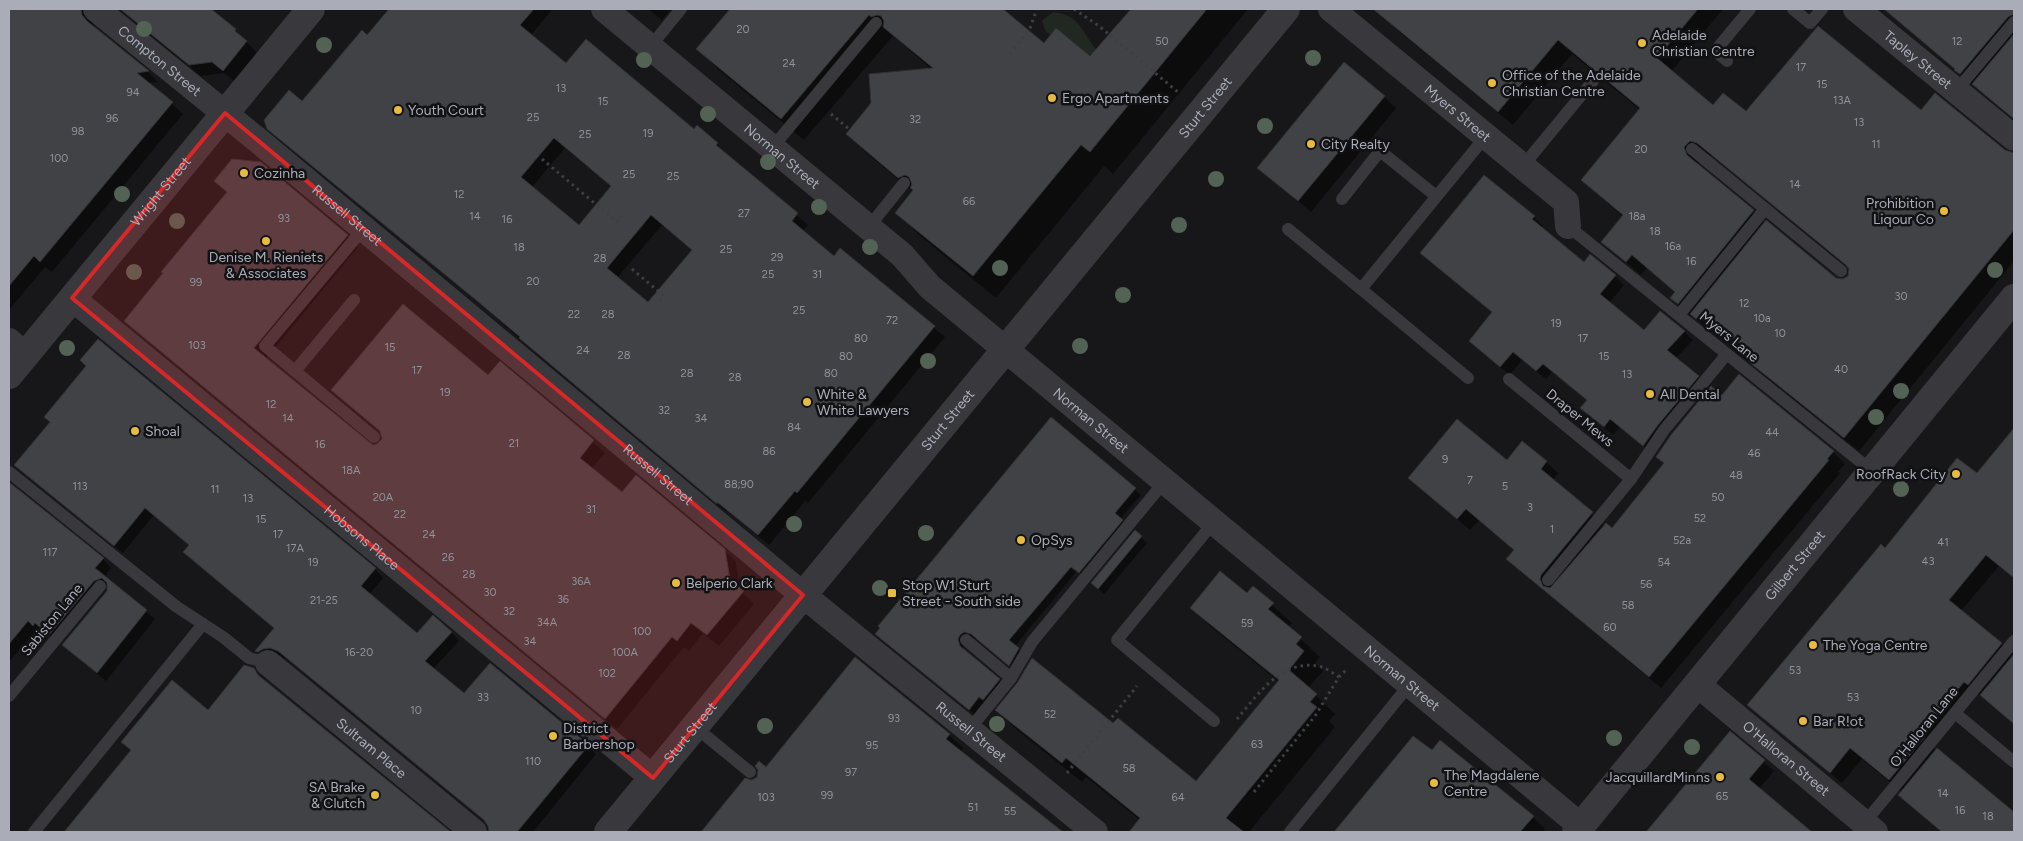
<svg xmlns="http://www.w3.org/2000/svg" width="2023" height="841" font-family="Figtree,sans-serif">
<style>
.green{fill:#212822}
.shadow{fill:#0007;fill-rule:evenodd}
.building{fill:#414245;stroke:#313134;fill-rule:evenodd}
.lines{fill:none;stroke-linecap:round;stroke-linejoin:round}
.path{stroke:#3e3f44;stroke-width:3;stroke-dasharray:2.5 4;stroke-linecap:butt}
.service{stroke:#38383d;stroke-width:12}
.minor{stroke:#38383d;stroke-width:26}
.tertiary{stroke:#38383d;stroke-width:28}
.tree{fill:#526355}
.marked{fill:#d62828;fill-opacity:0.2;stroke:#d62828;stroke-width:4;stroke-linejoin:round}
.poi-dot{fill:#e7bb41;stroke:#121214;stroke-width:2}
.labels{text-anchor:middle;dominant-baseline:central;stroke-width:5;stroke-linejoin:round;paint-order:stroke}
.number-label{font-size:11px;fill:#90929b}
.poi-label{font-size:14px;fill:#aaadb8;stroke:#121214;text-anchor:start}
.street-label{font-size:14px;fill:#aaadb8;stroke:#121214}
</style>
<rect width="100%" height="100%" fill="#171719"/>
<!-- green -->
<path class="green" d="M 1053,12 C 1080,15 1081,31 1096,49 L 1090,56 L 1046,32 L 1042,21 Z"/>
<!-- shadow -->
<g class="shadow">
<path d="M 9,9 L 98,9 L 92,19 L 94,28 L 148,72 L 158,82 L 148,83 L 183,114 L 52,272 L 45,267 L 9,310 Z"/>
<path d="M 119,9 L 209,9 L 235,30 L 257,53 L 234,81 L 224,73 L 201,76 Z"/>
<path d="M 390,9 L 549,9 L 551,11 L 531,35 L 566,65 L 717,144 L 727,154 L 726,155 L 808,225 L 802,232 L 834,258 L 840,250 L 945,337 L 808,503 L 806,500 L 769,545 L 727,510 L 727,512 L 531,349 L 489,311 L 280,139 L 302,103 L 367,37 ZM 565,148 L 612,187 L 579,227 L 532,187 ZM 662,225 L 693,250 L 649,304 L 617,278 Z"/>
<path d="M 648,9 L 671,9 L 662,20 Z"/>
<path d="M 731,9 L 1001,9 L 1011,17 L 985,97 L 1090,58 L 1133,9 L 1248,9 L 1113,174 L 1104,166 L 996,298 L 919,235 L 897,212 L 913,192 L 870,156 L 847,134 L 932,70 L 896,38 L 892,37 L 804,140 L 720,71 L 698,49 Z"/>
<path d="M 1389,9 L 1723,9 L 1671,72 L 1713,106 L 1747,113 L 1921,112 L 2004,151 L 2014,154 L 2014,261 L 1859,451 L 1765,376 L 1751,362 L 1755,357 L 1717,325 L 1711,332 L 1693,316 L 1692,317 L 1686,312 L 1672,298 L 1676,293 L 1647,268 L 1641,275 L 1602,242 L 1623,217 L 1582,180 L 1640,110 L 1572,54 L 1513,125 L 1397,30 L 1383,16 ZM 1704,155 L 1713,156 L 1850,269 L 1849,276 L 1844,280 L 1836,279 L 1765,223 L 1699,167 L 1698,162 Z"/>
<path d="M 1901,9 L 2014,9 L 2014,120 L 1909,30 L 1895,16 Z"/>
<path d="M 1384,97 L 1396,108 L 1311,212 L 1259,168 Z"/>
<path d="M 1484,176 L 1534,217 L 1543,226 L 1541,228 L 1584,263 L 1615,276 L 1624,285 L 1609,303 L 1644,332 L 1684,331 L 1693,340 L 1676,358 L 1707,385 L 1653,454 L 1620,427 L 1613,435 L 1590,416 L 1582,407 L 1588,400 L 1552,372 L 1546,379 L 1522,360 L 1510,375 L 1470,341 L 1493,313 L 1421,253 Z"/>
<path d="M 215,181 L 347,236 L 358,247 L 266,359 L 373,446 L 381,444 L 383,438 L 382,433 L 332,390 L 488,377 L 500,363 L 605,453 L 591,469 L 622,494 L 724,550 L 736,562 L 740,590 L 754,604 L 719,646 L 703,633 L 689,651 L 684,647 L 617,729 L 137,332 L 125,321 L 228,193 Z"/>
<path d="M 98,341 L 375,569 L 383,578 L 369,595 L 417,634 L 451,632 L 459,641 L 433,669 L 464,694 L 490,664 L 596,754 L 533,832 L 490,832 L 487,823 L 287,659 L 279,656 L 265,659 L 257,651 L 275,629 L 193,560 L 184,552 L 190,545 L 154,515 L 123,553 L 15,465 L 51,422 L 88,366 Z"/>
<path d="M 1739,376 L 1833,452 L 1845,464 L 1838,472 L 1840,473 L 1661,688 L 1520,571 L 1508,559 L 1515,551 L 1479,520 L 1470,530 L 1409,478 L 1507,462 L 1546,462 L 1558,473 L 1553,480 L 1605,526 L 1612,530 Z"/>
<path d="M 1052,419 L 1141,495 L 1120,519 L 1127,526 L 1085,578 L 1077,571 L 1015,646 L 1024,655 L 1015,670 L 978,639 L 970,637 L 963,646 L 965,652 L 1005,686 L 975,715 L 882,639 Z"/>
<path d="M 2014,430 L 2014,579 L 1999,566 L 1961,611 L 2014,655 L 2014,724 L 1981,694 L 1980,695 L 1977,692 L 1932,747 L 2014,814 L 2014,832 L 1942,832 L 1912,806 L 1902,792 L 1862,759 L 1842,783 L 1749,705 L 1886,550 L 1977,475 Z"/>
<path d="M 9,484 L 103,559 L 111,568 L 104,577 L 155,619 L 106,681 L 63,645 L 108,591 L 108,587 L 105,586 L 58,642 L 44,631 L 42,633 L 37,629 L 9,662 Z"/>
<path d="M 1135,532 L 1147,543 L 1104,594 L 1093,583 Z"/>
<path d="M 1253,588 L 1292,623 L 1288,627 L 1320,657 L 1315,663 L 1323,671 L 1308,688 L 1335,714 L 1329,721 L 1335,727 L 1249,832 L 1142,832 L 1136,826 L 1140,820 L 1086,777 L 1082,782 L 1016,729 L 997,710 L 1114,725 L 1196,783 L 1279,682 L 1211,627 L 1192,608 L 1247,595 Z"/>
<path d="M 856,659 L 949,735 L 963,748 L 960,752 L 1061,832 L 720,832 L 711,822 L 766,769 Z"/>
<path d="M 253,669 L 264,681 L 449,832 L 65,832 L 132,751 L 123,742 L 208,711 Z"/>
<path d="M 1730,733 L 1774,771 L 1759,789 L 1810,832 L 1648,832 Z"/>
<path d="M 1413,738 L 1533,817 L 1545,829 L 1542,832 L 1336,832 Z"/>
</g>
<!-- building -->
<g class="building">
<path d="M 9,9 L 81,9 L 82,15 L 87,21 L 149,71 L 137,73 L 173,102 L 40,262 L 34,256 L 9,286 Z"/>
<path d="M 120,9 L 211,9 L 236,29 L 235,31 L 247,41 L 223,71 L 212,62 L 189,65 Z"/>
<path d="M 389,9 L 534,9 L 520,25 L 566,63 L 586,39 L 694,129 L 697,125 L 718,143 L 716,145 L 798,213 L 792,221 L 834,256 L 840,248 L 935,326 L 797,493 L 795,491 L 758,535 L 717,502 L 717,504 L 519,338 L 520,337 L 476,300 L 267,129 L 264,120 L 289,90 L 302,101 L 362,30 L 367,35 ZM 554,138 L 611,186 L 579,225 L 521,177 ZM 651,215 L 692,250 L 648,302 L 607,268 Z"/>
<path d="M 730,9 L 1003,9 L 1044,43 L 1056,28 L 1090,56 L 1131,9 L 1207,9 L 1090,152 L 1081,145 L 973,276 L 895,213 L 913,190 L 910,188 L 912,184 L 909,177 L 905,175 L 898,178 L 846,134 L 871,103 L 869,74 L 933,68 L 883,27 L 884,21 L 881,16 L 877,15 L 871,17 L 869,15 L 781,119 L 696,49 Z"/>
<path d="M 1373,9 L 1698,9 L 1657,58 L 1713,105 L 1723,93 L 1746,111 L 1818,26 L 1921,110 L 1935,93 L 2005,150 L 2014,153 L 2014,230 L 1844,438 L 1749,362 L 1754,356 L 1702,312 L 1696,319 L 1690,314 L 1766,220 L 1836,278 L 1843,279 L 1848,276 L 1849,269 L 1846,265 L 1697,143 L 1690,141 L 1684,147 L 1687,155 L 1754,210 L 1678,304 L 1670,298 L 1675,292 L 1632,255 L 1626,262 L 1601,242 L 1623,215 L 1581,180 L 1640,108 L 1558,40 L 1498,112 Z"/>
<path d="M 1884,9 L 2014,9 L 2014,14 L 2008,17 L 1960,74 L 1954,70 L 1955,69 Z"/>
<path d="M 2014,34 L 2014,119 L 1972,84 Z"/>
<path d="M 1344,62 L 1385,96 L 1298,201 L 1257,168 Z"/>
<path d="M 232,159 L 261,162 L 348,235 L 254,348 L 373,445 L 377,444 L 382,439 L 380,431 L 331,390 L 403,304 L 488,375 L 500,361 L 594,440 L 580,458 L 622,492 L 636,475 L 725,549 L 730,580 L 744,591 L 707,635 L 691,623 L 677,641 L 672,637 L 605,719 L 124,321 L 163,273 L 161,272 L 227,192 L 214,181 Z"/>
<path d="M 1484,175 L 1535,216 L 1532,219 L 1584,262 L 1590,254 L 1616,275 L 1600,294 L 1644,330 L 1660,311 L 1685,331 L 1667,350 L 1699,376 L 1658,425 L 1643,446 L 1610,419 L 1604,427 L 1580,408 L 1587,400 L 1543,364 L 1536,371 L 1513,352 L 1500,367 L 1469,341 L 1492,312 L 1420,253 Z"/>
<path d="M 98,339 L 376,568 L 361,586 L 417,633 L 433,615 L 452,632 L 425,661 L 464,693 L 490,663 L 589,745 L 517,832 L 489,832 L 488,826 L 484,820 L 278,651 L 270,648 L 263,649 L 258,652 L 255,651 L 274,628 L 183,552 L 189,545 L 145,508 L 114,546 L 14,465 L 50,422 L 44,417 L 86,366 L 80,360 Z"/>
<path d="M 1739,374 L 1834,451 L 1827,459 L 1829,460 L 1649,677 L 1506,559 L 1514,550 L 1466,509 L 1457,519 L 1408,478 L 1457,419 L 1507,460 L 1522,441 L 1547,461 L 1541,469 L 1593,512 L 1541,575 L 1540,579 L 1543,586 L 1550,588 L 1606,523 L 1612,528 L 1664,463 L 1656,457 L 1671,435 L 1711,386 L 1722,395 Z"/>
<path d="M 1051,417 L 1136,488 L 1115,513 L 1123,520 L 1079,573 L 1071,567 L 1009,640 L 1019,648 L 1009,666 L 971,634 L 964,632 L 960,635 L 958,639 L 960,646 L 1000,679 L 983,700 L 979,697 L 969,710 L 875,634 L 880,628 L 878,626 Z"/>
<path d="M 2014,428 L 2014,578 L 1986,555 L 1949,600 L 2002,643 L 1968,685 L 1964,682 L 1921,734 L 1925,737 L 1889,780 L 1850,748 L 1830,773 L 1747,705 L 1881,544 L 1885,548 L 1957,458 L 1977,473 Z"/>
<path d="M 9,482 L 104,558 L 95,568 L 147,610 L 97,673 L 62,645 L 107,591 L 107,583 L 102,578 L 94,581 L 49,635 L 35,623 L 33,626 L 28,621 L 9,644 Z"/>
<path d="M 1135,530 L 1142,536 L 1098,589 L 1091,583 Z"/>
<path d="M 1220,571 L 1247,593 L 1253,586 L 1274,603 L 1268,609 L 1302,637 L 1296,644 L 1304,651 L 1289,670 L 1317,694 L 1310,702 L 1317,707 L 1226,818 L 1244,832 L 1129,832 L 1140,818 L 1066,758 L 1062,763 L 995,710 L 1017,683 L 1032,658 L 1113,723 L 1118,718 L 1196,781 L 1279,680 L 1190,608 Z"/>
<path d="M 2014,654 L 2014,724 L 1980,695 Z"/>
<path d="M 855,657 L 950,734 L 946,739 L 1063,832 L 701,832 L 745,778 L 752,780 L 757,777 L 758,770 L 755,766 L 759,761 L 766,767 Z"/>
<path d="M 244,665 L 254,668 L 258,675 L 451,832 L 64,832 L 131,750 L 121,742 L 172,680 L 208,710 Z"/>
<path d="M 1730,731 L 1765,760 L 1749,779 L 1812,832 L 1646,832 Z"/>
<path d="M 1413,736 L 1432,750 L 1440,740 L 1534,816 L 1520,832 L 1334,832 Z"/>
<path d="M 1937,748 L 2014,812 L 2014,832 L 1942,832 L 1898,795 Z"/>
</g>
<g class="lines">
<!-- path -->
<g class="path">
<path d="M 1074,9 L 1099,26 L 1179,93"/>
<path d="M 1010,54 L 1030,28 L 1037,9"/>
<path d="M 831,114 L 849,129"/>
<path d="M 542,159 L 617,222 L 624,214"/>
<path d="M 632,269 L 664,296 L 657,304"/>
<path d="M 1237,719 C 1259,693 1283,657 1322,667 C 1328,669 1334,674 1339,677"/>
<path d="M 1067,773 L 1137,686"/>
<path d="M 1254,792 L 1315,716 L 1339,677 L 1346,670"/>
</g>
<!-- service -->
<g class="service">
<path d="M 1793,9 L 1810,23 L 1822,9"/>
<path d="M 650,47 L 681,9"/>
<path d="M 1727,61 L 1715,51 L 1750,9"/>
<path d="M 1956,91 L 2014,22"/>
<path d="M 772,148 L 876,23"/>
<path d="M 1692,149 L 1841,271"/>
<path d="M 1523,166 L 1593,81"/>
<path d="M 1342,199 L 1380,151 L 1436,196"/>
<path d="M 1568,226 L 1872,471"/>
<path d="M 364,228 L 265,346 L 374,437"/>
<path d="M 868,228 L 904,183"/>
<path d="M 1288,229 L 1361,289"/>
<path d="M 1679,315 L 1765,209"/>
<path d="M 295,371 L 354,300"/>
<path d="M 1468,378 L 1361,289 L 1486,136"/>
<path d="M 1509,379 L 1631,479"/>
<path d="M 9,472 L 177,607 L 223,637 L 249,658 L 268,663"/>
<path d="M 1548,580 L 1631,479 L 1664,430 L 1727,354"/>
<path d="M 966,640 L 1011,678"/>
<path d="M 9,696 L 100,586"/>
<path d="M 1955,713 L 2014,762"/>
<path d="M 1214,721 L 1117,640 L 1214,522"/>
<path d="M 695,727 L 750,772"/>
<path d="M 969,730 L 1011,678 L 1032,642 L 1165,481"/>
<path d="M 1862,826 L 2014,641"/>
<path d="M 34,832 L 203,624"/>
<path d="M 1290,832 L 1410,684"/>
</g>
<!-- minor -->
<g class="minor">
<path id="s1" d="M 96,9 L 260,142 L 803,595 L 1095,832"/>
<path id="s2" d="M 604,9 L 902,255 L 930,287 L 1581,826"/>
<path id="s3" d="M 1331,9 L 1566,202 L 1568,226"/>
<path id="s4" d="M 1856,9 L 2014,138"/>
<path id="s5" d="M 72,298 L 653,778"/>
<path d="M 9,341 L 25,355"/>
<path id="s6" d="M 268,663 L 474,832"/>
<path id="s7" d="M 1697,684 L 1875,832"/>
</g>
<!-- tertiary -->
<g class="tertiary">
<path id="s8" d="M 9,375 L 311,9"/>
<path id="s9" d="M 608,832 L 1286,9"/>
<path id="s10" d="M 1576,832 L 2014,298"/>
</g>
</g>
<!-- trees -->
<g class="tree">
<circle cx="144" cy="29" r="8"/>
<circle cx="324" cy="45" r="8"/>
<circle cx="1313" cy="58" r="8"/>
<circle cx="644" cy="60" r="8"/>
<circle cx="708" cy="114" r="8"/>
<circle cx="1265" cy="126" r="8"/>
<circle cx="768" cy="162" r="8"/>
<circle cx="1216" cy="179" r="8"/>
<circle cx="122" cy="194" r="8"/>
<circle cx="819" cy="207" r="8"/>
<circle cx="177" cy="221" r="8"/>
<circle cx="1179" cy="225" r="8"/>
<circle cx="870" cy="247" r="8"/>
<circle cx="1000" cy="268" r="8"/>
<circle cx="1995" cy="270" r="8"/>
<circle cx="134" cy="272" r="8"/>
<circle cx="1123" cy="295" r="8"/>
<circle cx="1080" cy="346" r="8"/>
<circle cx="67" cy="348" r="8"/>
<circle cx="928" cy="361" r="8"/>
<circle cx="1901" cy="391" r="8"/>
<circle cx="1876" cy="417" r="8"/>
<circle cx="1901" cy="489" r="8"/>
<circle cx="794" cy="524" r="8"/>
<circle cx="926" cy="533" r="8"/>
<circle cx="880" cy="588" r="8"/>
<circle cx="997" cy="724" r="8"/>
<circle cx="765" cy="726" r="8"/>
<circle cx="1614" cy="738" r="8"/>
<circle cx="1692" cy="747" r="8"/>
</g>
<!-- marked area -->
<path class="marked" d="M 225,113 L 803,595 L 653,778 L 72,298 Z"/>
<!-- markers -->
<g class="poi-dot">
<circle cx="1642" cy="43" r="5"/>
<circle cx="1492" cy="83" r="5"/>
<circle cx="1052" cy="98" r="5"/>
<circle cx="398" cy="110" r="5"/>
<circle cx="1311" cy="144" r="5"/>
<circle cx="244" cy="173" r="5"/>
<circle cx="1944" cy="211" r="5"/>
<circle cx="266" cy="241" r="5"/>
<circle cx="1650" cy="394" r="5"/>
<circle cx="807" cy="402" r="5"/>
<circle cx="135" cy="431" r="5"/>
<circle cx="1956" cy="474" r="5"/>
<circle cx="1021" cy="540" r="5"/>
<circle cx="676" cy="583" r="5"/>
<rect x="887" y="588" width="10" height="10" rx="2.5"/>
<circle cx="1813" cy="645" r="5"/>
<circle cx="1803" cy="721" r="5"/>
<circle cx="553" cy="736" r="5"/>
<circle cx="1720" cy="777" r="5"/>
<circle cx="1434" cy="783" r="5"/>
<circle cx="375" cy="795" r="5"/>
</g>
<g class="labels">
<!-- number labels -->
<g class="number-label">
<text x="743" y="29">20</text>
<text x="1162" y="41">50</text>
<text x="1957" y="41">12</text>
<text x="789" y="63">24</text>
<text x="1801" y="67">17</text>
<text x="1822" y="84">15</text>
<text x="561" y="88">13</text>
<text x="133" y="92">94</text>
<text x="1842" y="100">13A</text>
<text x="603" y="101">15</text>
<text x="533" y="117">25</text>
<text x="112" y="118">96</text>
<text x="915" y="119">32</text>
<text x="1859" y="122">13</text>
<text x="78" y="131">98</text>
<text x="648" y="133">19</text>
<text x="585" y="134">25</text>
<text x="1876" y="144">11</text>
<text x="1641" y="149">20</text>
<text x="59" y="158">100</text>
<text x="629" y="174">25</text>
<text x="673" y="176">25</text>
<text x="1795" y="184">14</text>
<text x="459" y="194">12</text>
<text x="969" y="201">66</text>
<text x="744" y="213">27</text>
<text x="475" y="216">14</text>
<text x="1637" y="216">18a</text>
<text x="284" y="218">93</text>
<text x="507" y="219">16</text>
<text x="1655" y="231">18</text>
<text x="1673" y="246">16a</text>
<text x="519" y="247">18</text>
<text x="726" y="249">25</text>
<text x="777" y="257">29</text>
<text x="600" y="258">28</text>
<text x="1691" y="261">16</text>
<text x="768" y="274">25</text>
<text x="817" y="274">31</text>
<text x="533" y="281">20</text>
<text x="196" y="282">99</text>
<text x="1901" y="296">30</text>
<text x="1744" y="303">12</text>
<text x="799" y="310">25</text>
<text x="574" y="314">22</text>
<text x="608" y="314">28</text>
<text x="1762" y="318">10a</text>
<text x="892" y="320">72</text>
<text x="1556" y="323">19</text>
<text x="1780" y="333">10</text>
<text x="861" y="338">80</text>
<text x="1583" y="338">17</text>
<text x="197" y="345">103</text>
<text x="390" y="347">15</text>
<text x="583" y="350">24</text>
<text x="624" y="355">28</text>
<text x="846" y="356">80</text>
<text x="1604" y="356">15</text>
<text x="1841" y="369">40</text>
<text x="417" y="370">17</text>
<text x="687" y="373">28</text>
<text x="831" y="373">80</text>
<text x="1627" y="374">13</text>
<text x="735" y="377">28</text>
<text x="445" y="392">19</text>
<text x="271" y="404">12</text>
<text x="664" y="410">32</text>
<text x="288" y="418">14</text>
<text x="701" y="418">34</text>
<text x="794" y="427">84</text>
<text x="1772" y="432">44</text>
<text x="514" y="443">21</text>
<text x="320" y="444">16</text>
<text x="769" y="451">86</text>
<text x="1754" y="453">46</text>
<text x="1445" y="459">9</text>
<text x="351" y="470">18A</text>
<text x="1736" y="475">48</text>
<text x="1470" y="480">7</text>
<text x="739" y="484">88;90</text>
<text x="80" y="486">113</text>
<text x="1505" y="486">5</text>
<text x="215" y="489">11</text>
<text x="383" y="497">20A</text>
<text x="1718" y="497">50</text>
<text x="248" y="498">13</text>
<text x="1530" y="507">3</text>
<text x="591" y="509">31</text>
<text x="400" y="514">22</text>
<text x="1700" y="518">52</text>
<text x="261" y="519">15</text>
<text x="1552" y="529">1</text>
<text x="278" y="534">17</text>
<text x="429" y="534">24</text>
<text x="1682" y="540">52a</text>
<text x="1943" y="542">41</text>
<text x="295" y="548">17A</text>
<text x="50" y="552">117</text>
<text x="448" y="557">26</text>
<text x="1928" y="561">43</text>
<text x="313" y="562">19</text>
<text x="1664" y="562">54</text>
<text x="469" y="574">28</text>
<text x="581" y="581">36A</text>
<text x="1646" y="584">56</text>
<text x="490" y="592">30</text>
<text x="563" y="599">36</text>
<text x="324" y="600">21-25</text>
<text x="1628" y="605">58</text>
<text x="509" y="611">32</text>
<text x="547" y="622">34A</text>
<text x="1247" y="623">59</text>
<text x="1610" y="627">60</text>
<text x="642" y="631">100</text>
<text x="530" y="641">34</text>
<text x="359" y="652">16-20</text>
<text x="625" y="652">100A</text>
<text x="1795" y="670">53</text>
<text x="607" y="673">102</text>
<text x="483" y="697">33</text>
<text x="1853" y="697">53</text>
<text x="416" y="710">10</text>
<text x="1050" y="714">52</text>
<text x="894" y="718">93</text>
<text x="1257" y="744">63</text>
<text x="872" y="745">95</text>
<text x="533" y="761">110</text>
<text x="1129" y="768">58</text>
<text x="851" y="772">97</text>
<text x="1943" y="793">14</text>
<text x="827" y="795">99</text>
<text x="1722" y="796">65</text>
<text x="766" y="797">103</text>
<text x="1178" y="797">64</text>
<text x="973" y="807">51</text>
<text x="1960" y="810">16</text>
<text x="1010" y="811">55</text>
<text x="1988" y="816">18</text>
</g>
<!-- poi labels -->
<g class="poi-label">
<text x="1652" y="35">Adelaide<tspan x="1652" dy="16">Christian Centre</tspan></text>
<text x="1502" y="75">Office of the Adelaide<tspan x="1502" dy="16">Christian Centre</tspan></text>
<text x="1062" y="98">Ergo Apartments</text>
<text x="408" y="110">Youth Court</text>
<text x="1321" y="144">City Realty</text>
<text x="254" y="173">Cozinha</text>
<text x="1934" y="203" text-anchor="end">Prohibition<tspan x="1934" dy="16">Liqour Co</tspan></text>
<text x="266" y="257" text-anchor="middle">Denise M. Rieniets<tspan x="266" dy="16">&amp; Associates</tspan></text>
<text x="817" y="394">White &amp;<tspan x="817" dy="16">White Lawyers</tspan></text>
<text x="1660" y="394">All Dental</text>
<text x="145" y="431">Shoal</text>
<text x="1946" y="474" text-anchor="end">RoofRack City</text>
<text x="1031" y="540">OpSys</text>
<text x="686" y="583">Belperio Clark</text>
<text x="902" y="585">Stop W1 Sturt<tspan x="902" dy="16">Street - South side</tspan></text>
<text x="1823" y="645">The Yoga Centre</text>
<text x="1813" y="721">Bar R!ot</text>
<text x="563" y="728">District<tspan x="563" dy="16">Barbershop</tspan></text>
<text x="1444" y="775">The Magdalene<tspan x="1444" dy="16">Centre</tspan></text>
<text x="1710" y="777" text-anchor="end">JacquillardMinns</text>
<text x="365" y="787" text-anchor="end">SA Brake<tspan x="365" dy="16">&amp; Clutch</tspan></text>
</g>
<!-- street labels -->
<g class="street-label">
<text stroke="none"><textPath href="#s4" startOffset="80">Tapley Street</textPath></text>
<text stroke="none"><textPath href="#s1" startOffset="82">Compton Street</textPath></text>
<text stroke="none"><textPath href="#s9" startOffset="939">Sturt Street</textPath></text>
<text stroke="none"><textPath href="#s3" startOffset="164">Myers Street</textPath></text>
<text stroke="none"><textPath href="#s2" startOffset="231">Norman Street</textPath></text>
<text stroke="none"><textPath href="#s8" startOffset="238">Wright Street</textPath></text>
<text stroke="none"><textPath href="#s1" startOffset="325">Russell Street</textPath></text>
<text transform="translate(1729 337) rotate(39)">Myers Lane</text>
<text transform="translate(1580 418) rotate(39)">Draper Mews</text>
<text stroke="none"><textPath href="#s2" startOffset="638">Norman Street</textPath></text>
<text stroke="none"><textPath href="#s9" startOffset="534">Sturt Street</textPath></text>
<text stroke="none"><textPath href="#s1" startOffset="730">Russell Street</textPath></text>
<text stroke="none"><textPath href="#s5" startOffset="376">Hobsons Place</textPath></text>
<text stroke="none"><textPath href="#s10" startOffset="345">Gilbert Street</textPath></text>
<text transform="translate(52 620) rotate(-51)">Sabiston Lane</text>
<text stroke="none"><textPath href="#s2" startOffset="1042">Norman Street</textPath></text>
<text transform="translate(1924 727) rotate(-51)">O'Halloran Lane</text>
<text stroke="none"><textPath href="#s1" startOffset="1135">Russell Street</textPath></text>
<text stroke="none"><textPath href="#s9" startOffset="129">Sturt Street</textPath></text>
<text stroke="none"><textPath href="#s6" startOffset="134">Sultram Place</textPath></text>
<text stroke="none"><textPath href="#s7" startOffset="116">O'Halloran Street</textPath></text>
</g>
</g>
<!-- border -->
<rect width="2023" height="841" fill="none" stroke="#aaadb8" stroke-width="20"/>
</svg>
